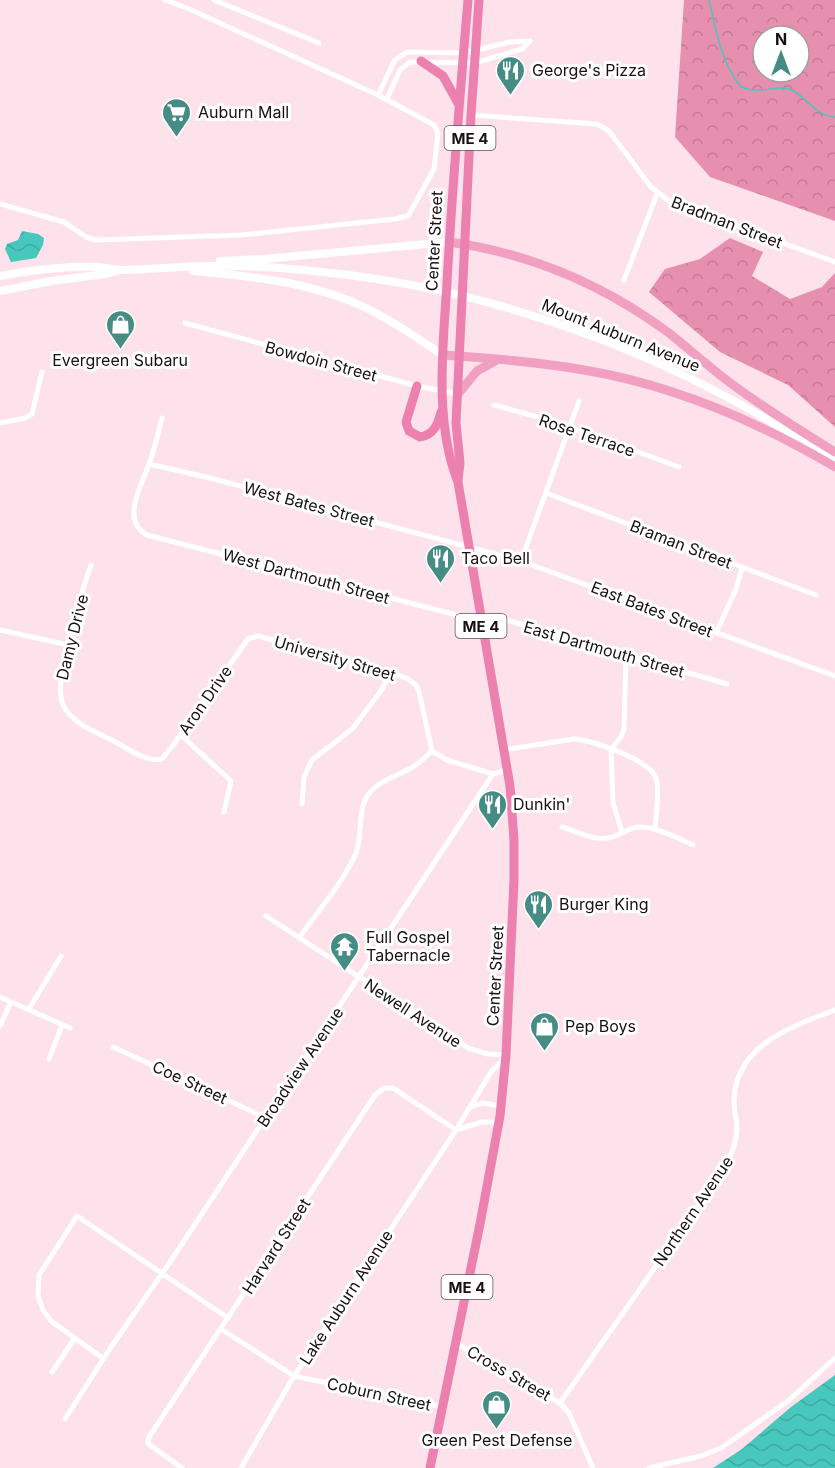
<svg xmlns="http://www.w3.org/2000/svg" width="835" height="1468" font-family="Inter,sans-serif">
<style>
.forest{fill:url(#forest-crowns);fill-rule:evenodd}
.water{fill:url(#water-waves)}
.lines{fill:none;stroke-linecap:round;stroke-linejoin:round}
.stream{stroke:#48c7bc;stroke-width:1.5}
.minor{stroke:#fff;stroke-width:5}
.secondary{stroke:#fff;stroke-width:8}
.primary{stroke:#f1a0c2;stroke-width:9}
.trunk{stroke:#ec80ae;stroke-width:9}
.labels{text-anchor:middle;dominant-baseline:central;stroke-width:6;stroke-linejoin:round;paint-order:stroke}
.shield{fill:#fff;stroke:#5f575a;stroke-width:1.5}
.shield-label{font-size:15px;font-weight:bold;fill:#1a0f13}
.poi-label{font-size:16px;fill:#1a0f13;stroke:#fff;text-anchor:start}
.street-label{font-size:16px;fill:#1a0f13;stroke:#fff}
</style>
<defs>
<pattern id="forest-crowns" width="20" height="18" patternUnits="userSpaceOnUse" patternTransform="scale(1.5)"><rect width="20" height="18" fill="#e68faf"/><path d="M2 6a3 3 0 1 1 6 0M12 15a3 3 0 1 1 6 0" fill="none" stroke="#c57a96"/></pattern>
<pattern id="water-waves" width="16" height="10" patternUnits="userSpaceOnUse" patternTransform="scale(1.5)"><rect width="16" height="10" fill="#48c7bc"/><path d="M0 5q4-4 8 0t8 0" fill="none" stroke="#3eaaa1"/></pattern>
</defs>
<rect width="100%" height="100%" fill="#fde2eb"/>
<!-- forest -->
<g class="forest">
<path d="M 684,0 L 835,0 L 835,221 L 710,177 L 675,137 ZM 763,36 L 799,36 L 799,72 L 763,72 Z"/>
<path d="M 730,238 L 763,252 L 752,276 L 790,299 L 822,287 L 835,273 L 835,427 L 788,385 L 720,352 L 649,292 L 665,269 L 700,259 Z"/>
</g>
<!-- water -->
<g class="water">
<path d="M 22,231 L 38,234 L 44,238 L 43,245 L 36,258 L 11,262 L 5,249 L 7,244 L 18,240 Z"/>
<path d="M 835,1375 L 835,1468 L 713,1468 L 742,1449 L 791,1407 Z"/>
</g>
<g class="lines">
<!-- stream -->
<path class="stream" d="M 709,0 C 716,31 721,62 741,87 C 745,88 750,90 755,90 C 767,91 781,85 792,90 C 808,99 816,116 835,117"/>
<!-- minor -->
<g class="minor">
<path d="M 214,0 L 319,43"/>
<path d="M 378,95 L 395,60 L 407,52 L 464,53 L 510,42 L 530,41"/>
<path d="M 387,99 L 400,70 L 410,62 L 475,63 L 522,49 L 530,41"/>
<path d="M 471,115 L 597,124 L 609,131 L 651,187 L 670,202 L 835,262"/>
<path d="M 0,204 L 64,222 L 86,237 L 96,240 L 241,235 L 395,219 L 408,216 L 434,169 L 438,133 L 434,125 L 378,95 L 187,8 L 165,0"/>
<path d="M 624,280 L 657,194"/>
<path d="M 185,323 L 417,386 L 458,394"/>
<path d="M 494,405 L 556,422 L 679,467"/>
<path d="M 162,418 C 158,433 155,449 149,464 C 142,485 120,520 147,535 L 468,618 L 503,619 L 727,684"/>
<path d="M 0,423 L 25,418 L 32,414 L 42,372"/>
<path d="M 149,464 L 210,478 L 521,561 L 835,676"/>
<path d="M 546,493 L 816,595"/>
<path d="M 521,561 L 579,401"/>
<path d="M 91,565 C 82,592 50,684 64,707 C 73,723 95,732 112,740 C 125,747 146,763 162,759 L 174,744 L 248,639 L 258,636 L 391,672 L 408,679 L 416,685 L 419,692 L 432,751"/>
<path d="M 0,630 L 68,645"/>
<path d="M 716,633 L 736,589 L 742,568"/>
<path d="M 181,735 L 231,781 L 224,812"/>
<path d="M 503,750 L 574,739 C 593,740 650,760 656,778 C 660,789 656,816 655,829"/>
<path d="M 432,751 L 447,760 L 493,774 L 507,770"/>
<path d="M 302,804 L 304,777 L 312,760 L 352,729 L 381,691 L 391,672"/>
<path d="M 562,827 C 576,831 594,841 608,838 C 619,837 628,827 639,827 C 658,827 676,838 693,845"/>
<path d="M 622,832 L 613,803 L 611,749 L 621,737 L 624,729 L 626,655"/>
<path d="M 266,916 L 468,1048 L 488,1054 L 506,1055"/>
<path d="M 299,938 C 318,911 343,883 356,853 C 363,835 357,811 368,795 C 378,781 397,776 411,768 C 419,764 425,757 432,751"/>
<path d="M 0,997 L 70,1028"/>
<path d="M 29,1009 L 61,956"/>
<path d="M 0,1026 L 11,1002"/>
<path d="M 113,1047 L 266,1118"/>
<path d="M 49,1059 L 62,1025"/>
<path d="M 471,1107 L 482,1103 L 501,1106"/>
<path d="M 456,1130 L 482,1122 L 499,1122"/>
<path d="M 221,1329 L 294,1376 L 443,1407"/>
<path d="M 456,1343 L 538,1391 L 560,1403 L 569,1413 L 593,1468"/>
<path d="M 104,1359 L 51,1321 L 43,1310 L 38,1296 L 39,1275 L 77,1216 L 228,1318"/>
<path d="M 52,1372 L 75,1338"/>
<path d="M 560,1403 L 719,1176 C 730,1159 737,1144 737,1124 C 736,1117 734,1109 734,1102 C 734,1046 792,1026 835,1010"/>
<path d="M 65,1419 L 111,1347 L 168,1265 L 493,774"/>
<path d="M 182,1468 L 150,1445 L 148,1443 L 149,1437 L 375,1095 L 384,1088 L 393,1088 L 456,1130"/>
<path d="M 241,1468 L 294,1376 L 456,1130 L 491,1072 L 504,1058"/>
<path d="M 649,1468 L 701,1456 L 721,1448 L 788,1401 L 835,1358"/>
</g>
<!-- secondary -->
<g class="secondary">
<path d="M 220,261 L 264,259 L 449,242"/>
<path d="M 193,271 C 251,276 311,282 364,307 C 392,320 418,339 443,355"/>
<path d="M 0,276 C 32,270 67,266 99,267 C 107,268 114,270 122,270 C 150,270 179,266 208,266 C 245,265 284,268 321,272 C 505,290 682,359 835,462"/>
<path d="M 0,291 L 51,281 L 106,274 L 117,271"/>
</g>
<!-- primary -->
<g class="primary">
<path d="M 449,242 C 529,253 604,285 669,333 C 689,349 708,366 729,382 C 763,407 799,430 835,452"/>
<path d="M 443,355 C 490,358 538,362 584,370 C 673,385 759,422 835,467"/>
<path d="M 458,394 L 477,371 L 495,361"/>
</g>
<!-- trunk -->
<g class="trunk">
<path d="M 421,61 L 443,76 L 458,103"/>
<path d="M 417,386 L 406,422 L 409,431 L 420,437 C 434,435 438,424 441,412"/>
<path d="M 458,480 L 460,463 L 456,423 L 471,115 L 479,0"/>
<path d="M 430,1468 L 480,1224 L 500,1116 L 506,1055 L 514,880 L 514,840 L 510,786 L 458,482 C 434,422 443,347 447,283 C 452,188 460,94 468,0"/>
</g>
</g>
<!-- icons -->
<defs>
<symbol id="restaurant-pin" viewBox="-11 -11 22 30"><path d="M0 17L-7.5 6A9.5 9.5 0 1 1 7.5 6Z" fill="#458c85" stroke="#fff"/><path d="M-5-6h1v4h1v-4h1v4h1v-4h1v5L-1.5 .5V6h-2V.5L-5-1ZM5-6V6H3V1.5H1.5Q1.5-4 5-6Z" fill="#fff"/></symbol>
<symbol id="supermarket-pin" viewBox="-11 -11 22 30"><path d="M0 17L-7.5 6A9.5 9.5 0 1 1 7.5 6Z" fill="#458c85" stroke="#fff"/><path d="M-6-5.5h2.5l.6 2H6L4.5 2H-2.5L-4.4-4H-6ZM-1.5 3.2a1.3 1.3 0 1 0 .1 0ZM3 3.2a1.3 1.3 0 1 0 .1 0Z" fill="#fff"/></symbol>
<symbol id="shop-pin" viewBox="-11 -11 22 30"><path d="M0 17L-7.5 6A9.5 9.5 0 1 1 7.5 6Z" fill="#458c85" stroke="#fff"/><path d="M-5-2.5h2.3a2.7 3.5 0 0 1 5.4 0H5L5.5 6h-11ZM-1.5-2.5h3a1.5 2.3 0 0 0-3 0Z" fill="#fff"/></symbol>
<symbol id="temple-pin" viewBox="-11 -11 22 30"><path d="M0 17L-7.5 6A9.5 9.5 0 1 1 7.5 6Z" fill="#458c85" stroke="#fff"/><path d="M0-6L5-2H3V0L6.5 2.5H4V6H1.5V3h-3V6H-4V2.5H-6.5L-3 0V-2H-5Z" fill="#fff"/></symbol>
</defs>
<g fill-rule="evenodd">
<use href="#restaurant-pin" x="494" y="54" width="33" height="45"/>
<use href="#supermarket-pin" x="160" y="96" width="33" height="45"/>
<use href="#shop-pin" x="104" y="308" width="33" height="45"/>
<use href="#restaurant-pin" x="424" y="542" width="33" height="45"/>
<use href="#restaurant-pin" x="476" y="788" width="33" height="45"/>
<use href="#restaurant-pin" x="522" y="888" width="33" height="45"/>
<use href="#temple-pin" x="328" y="930" width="33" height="45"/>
<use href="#shop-pin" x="528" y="1010" width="33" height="45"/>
<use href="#shop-pin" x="480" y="1388" width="33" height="45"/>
</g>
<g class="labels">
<!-- shield labels -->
<g class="shield">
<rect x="444.5" y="126" width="51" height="24" rx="4.5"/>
<rect x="455.5" y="614" width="51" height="24" rx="4.5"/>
<rect x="441.5" y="1275" width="51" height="24" rx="4.5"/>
</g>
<g class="shield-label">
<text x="470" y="138">ME 4</text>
<text x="481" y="626">ME 4</text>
<text x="467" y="1287">ME 4</text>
</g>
<!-- poi labels -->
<g class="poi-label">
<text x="532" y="70">George's Pizza</text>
<text x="198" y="112">Auburn Mall</text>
<text x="120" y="360" text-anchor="middle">Evergreen Subaru</text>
<text x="461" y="558">Taco Bell</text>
<text x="513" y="804">Dunkin'</text>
<text x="559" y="904">Burger King</text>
<text x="366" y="937">Full Gospel<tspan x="366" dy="18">Tabernacle</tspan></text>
<text x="565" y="1026">Pep Boys</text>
<text x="497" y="1440" text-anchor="middle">Green Pest Defense</text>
</g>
<!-- street labels -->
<g class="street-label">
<text transform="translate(727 222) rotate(21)">Bradman Street</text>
<text transform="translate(434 241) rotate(-87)">Center Street</text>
<text transform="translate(621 335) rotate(22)">Mount Auburn Avenue</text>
<text transform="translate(321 361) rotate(15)">Bowdoin Street</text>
<text transform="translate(587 435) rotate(19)">Rose Terrace</text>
<text transform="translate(309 504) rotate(15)">West Bates Street</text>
<text transform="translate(681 544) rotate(21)">Braman Street</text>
<text transform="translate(306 576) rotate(15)">West Dartmouth Street</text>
<text transform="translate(652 609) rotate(21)">East Bates Street</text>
<text transform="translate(72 637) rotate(-76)">Damy Drive</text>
<text transform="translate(604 649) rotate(16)">East Dartmouth Street</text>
<text transform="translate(335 658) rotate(16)">University Street</text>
<text transform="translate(205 700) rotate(-55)">Aron Drive</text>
<text transform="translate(495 976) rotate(-87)">Center Street</text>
<text transform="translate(413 1013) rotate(33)">Newell Avenue</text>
<text transform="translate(300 1067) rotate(-56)">Broadview Avenue</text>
<text transform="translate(190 1082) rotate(25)">Coe Street</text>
<text transform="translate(693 1211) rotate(-56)">Northern Avenue</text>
<text transform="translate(276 1246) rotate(-57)">Harvard Street</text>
<text transform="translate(346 1297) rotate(-57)">Lake Auburn Avenue</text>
<text transform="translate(509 1373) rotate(30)">Cross Street</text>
<text transform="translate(379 1394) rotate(12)">Coburn Street</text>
</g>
</g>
<!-- north arrow -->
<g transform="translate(781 54)"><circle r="28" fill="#ffffff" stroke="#a39fa1" stroke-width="1.5"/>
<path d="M0-4.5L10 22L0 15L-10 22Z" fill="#458c85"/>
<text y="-9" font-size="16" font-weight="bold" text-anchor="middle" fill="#1a0f13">N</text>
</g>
</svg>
